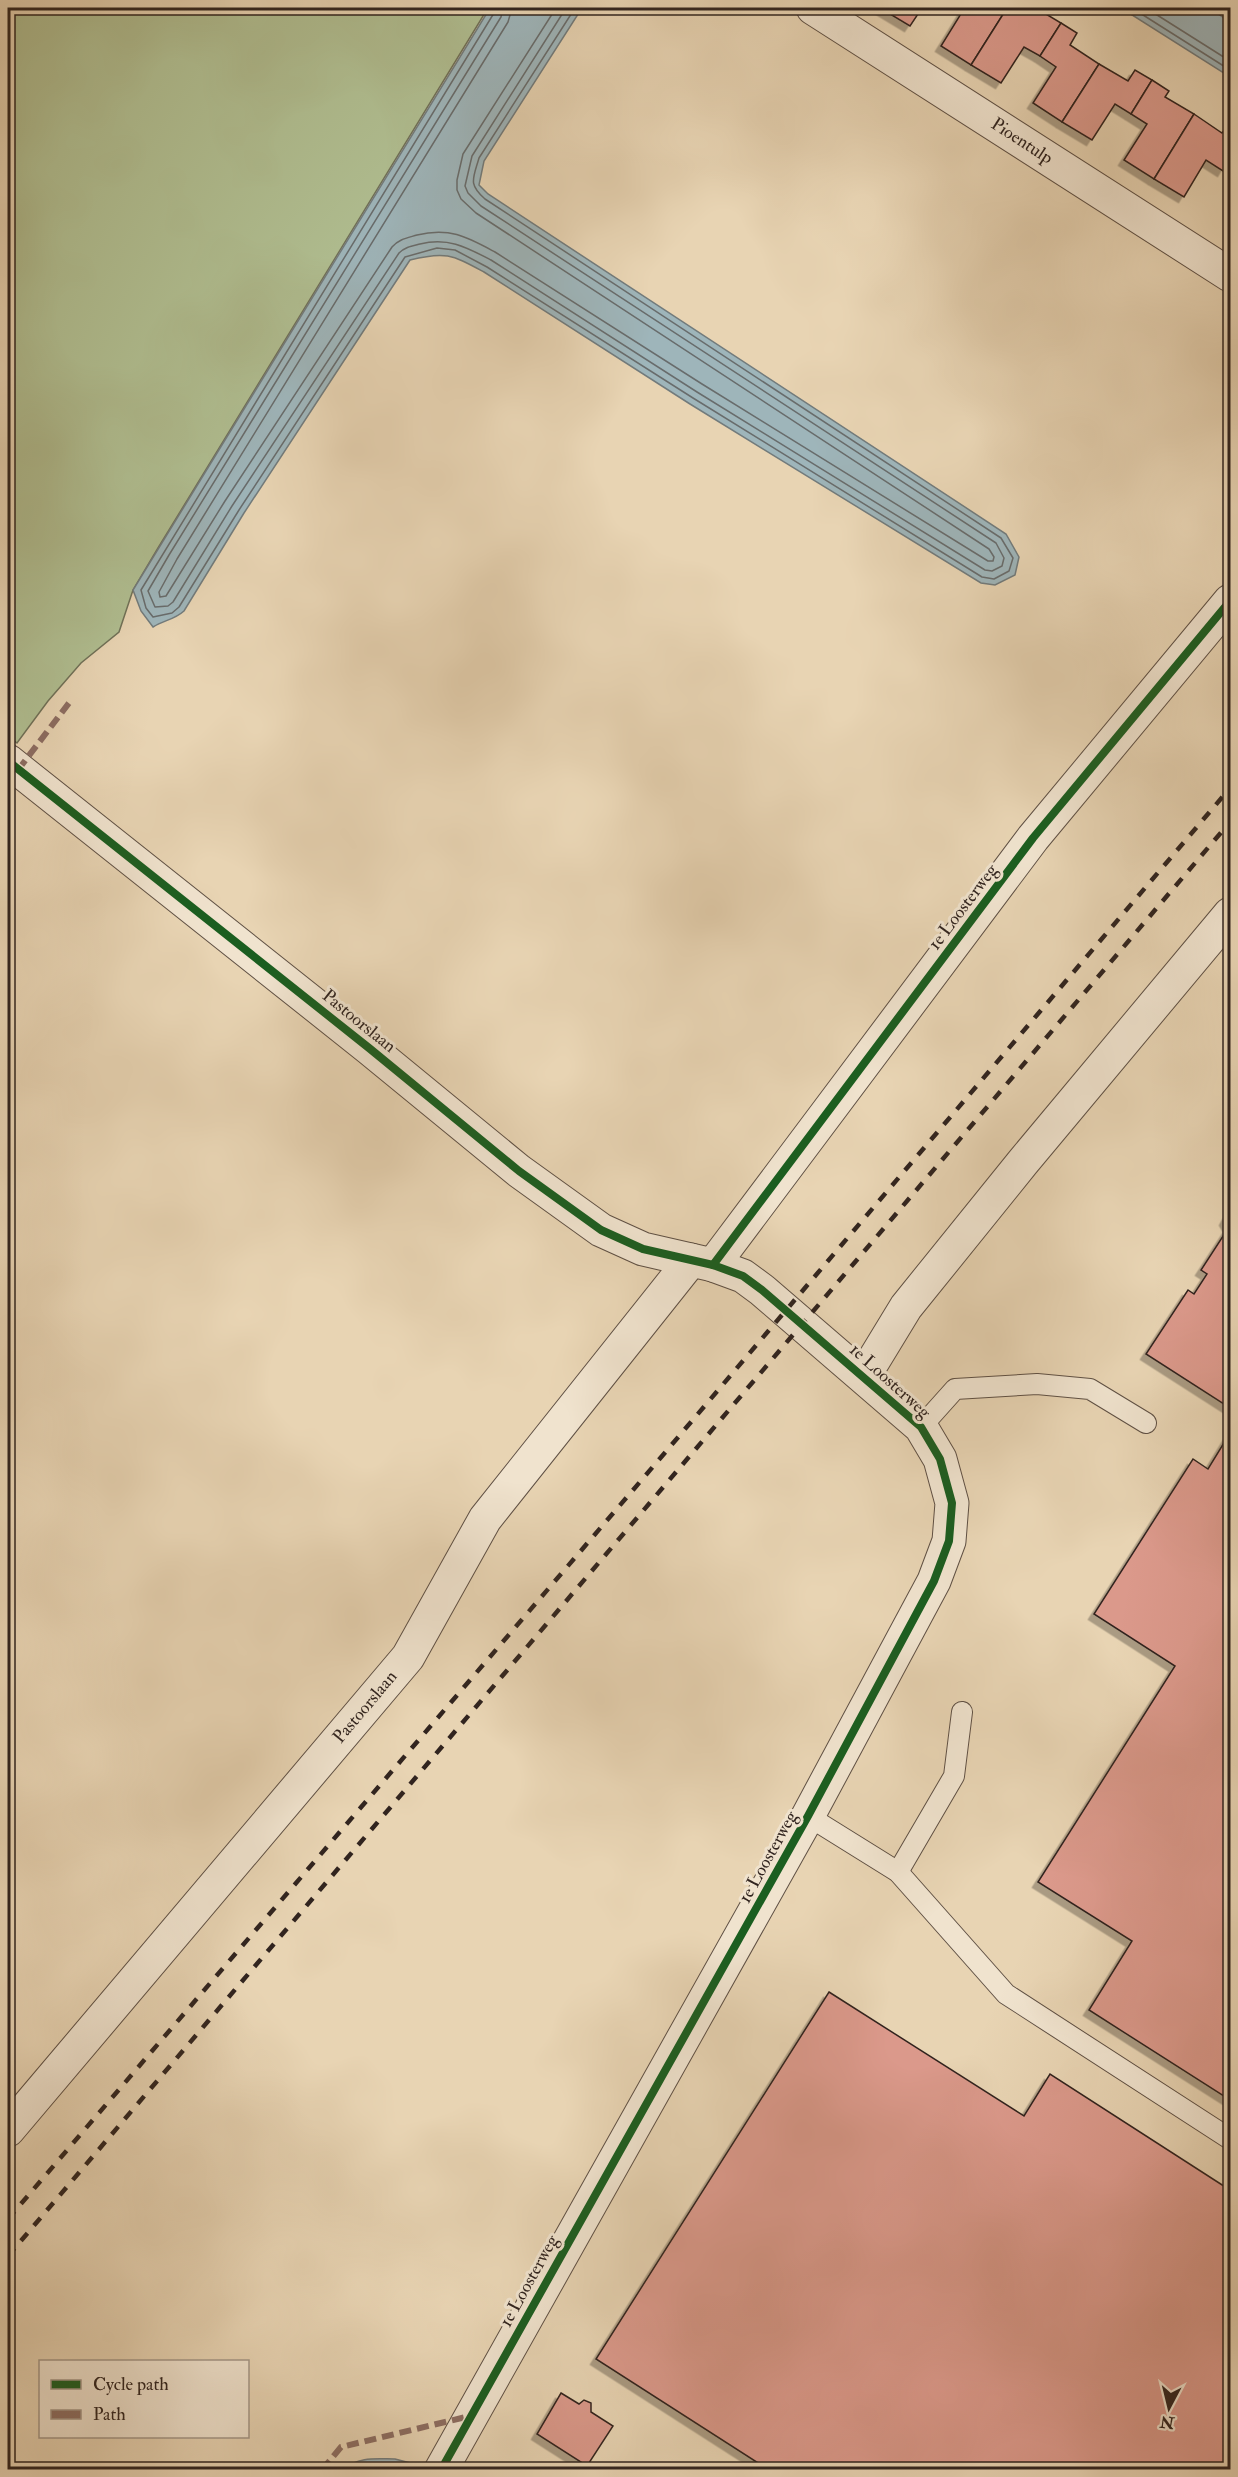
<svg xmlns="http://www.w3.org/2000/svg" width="1238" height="2477" font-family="'IM FELL Double Pica',serif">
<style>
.green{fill:#b0be91;stroke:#707158;stroke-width:1.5}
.water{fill:#9eb5ba;stroke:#727b7c;stroke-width:1.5}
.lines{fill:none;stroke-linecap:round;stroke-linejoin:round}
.shore{stroke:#686c6c;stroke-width:1.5}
.building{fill:#db998b;stroke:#31241f;stroke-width:1.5;filter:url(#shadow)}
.service-casing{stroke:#5f5044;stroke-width:22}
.minor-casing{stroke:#5f5044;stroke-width:35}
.service{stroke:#f0e3ce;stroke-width:20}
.minor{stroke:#f0e3ce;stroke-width:33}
.rail{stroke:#31241f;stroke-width:4.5;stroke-dasharray:10 10;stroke-linecap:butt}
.quiet{stroke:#8d6e63;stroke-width:6;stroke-dasharray:12 6;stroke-linecap:butt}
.cycleway-casing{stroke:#f0e3ce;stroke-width:11}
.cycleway{stroke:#1b5e20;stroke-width:8}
.labels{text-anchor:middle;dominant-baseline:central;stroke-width:6;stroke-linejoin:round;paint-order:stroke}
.street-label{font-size:18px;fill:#31241f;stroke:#f0e3ce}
</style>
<defs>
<filter id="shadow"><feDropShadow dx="-5.5" dy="5.5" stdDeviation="0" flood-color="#0004"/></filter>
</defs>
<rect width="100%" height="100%" fill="#e8d4b3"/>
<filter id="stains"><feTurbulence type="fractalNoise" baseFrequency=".00333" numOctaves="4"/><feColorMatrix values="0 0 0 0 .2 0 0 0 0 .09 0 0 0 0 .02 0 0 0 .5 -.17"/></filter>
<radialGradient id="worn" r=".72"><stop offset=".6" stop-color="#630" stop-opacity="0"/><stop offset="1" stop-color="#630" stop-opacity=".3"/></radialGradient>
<!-- green -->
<path class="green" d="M 8,8 L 488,8 L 158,548 L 133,590 L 119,632 L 81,663 L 48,701 L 17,743 L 8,736 Z"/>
<!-- water -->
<g class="water">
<path d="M 490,8 L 582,8 L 484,161 L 479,185 L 488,194 L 1006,534 L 1019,557 L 1015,575 L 995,585 L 981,583 L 690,404 L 484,272 C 452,255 446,251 410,260 L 244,513 L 184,611 C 174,620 164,620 153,627 L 141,611 L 133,590 Z"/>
<path d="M 1121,8 L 1209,8 L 1230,22 L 1230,77 Z"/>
<path d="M 395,2459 L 410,2463 L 413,2469 L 345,2469 C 357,2456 379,2459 395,2459 Z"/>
</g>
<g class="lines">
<!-- shore -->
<g class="shore">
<path d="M 495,8 L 494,13 L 141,590 L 146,608 L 153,617 L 172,613 L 179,607 L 239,510 L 405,257 L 437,248 L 455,250 L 487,267 L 693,398 L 982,577 L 994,579 L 1009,571 L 1013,558 L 1001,538 L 485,199 C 468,184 473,179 479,158 L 575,8"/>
<path d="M 503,8 L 501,17 L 169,555 L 148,591 L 155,607 L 168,606 L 173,602 L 232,506 L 399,253 C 405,247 412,246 420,244 C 448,237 466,247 491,260 L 697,392 L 985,570 L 992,571 L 1002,566 L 1004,558 L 996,543 L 481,206 L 468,193 L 465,186 L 472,156 L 566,8"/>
<path d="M 512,8 L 508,22 L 177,559 L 159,592 L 160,597 L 166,596 L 225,501 L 392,247 C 399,239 407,238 417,235 C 450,227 467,237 495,252 L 702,384 L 988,561 L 993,561 L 994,557 L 989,549 L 476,213 L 461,199 L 457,190 L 457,180 L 463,154 L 556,8"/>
<path d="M 1132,8 L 1230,70"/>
<path d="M 1146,8 L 1230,61"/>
</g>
</g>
<!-- building -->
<g class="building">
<path d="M 880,8 L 922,8 L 910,26 Z"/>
<path d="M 961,8 L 1007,8 L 971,65 L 941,46 L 964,9 Z"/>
<path d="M 1007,8 L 1036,8 L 1061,23 L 1040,56 L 1024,47 L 1001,83 L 971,65 Z"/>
<path d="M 1061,23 L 1077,33 L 1070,45 L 1099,64 L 1062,122 L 1033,103 L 1056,67 L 1040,56 Z"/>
<path d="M 1099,64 L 1128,81 L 1135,70 L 1152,80 L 1131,114 L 1115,104 L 1092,140 L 1062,122 Z"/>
<path d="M 1152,80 L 1169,91 L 1165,97 L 1194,114 L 1154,179 L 1124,160 L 1147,124 L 1131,114 Z"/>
<path d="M 1194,114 L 1222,133 L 1227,127 L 1230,129 L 1230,159 L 1223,171 L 1206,160 L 1184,197 L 1154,179 Z"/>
<path d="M 1230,1211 L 1230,1408 L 1146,1354 L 1188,1290 L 1194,1294 L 1207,1274 L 1201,1270 L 1229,1227 L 1225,1220 Z"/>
<path d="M 1230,1433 L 1230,2100 L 1089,2010 L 1132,1941 L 1038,1882 L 1175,1666 L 1094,1614 L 1193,1459 L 1208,1469 Z"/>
<path d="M 829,1992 L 1024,2116 L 1050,2074 L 1230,2190 L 1230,2470 L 769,2470 L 596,2359 Z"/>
<path d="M 561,2393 L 579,2404 L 584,2400 L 591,2403 L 591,2412 L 613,2426 L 587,2466 L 537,2434 Z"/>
</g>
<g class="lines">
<defs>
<g id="service">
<path d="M 921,1427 L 955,1389 L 1037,1384 L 1090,1389 L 1146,1423"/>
<path d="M 808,1816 L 898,1872 L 1006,1994 L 1230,2139"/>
<path d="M 898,1872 L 954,1776 L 962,1712"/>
</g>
<g id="minor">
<path d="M 813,8 L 1230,275"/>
<path d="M 8,761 L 369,1048 L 519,1171 L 601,1230 L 643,1249 L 713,1265 L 743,1276 L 762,1290 L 921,1427 L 940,1459 L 952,1503 L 949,1541 L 934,1581 L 808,1816 L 441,2470"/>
<path d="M 713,1265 L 1033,838 L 1230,601"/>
<path d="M 864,1376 L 906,1307 L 1023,1162 L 1230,914"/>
<path d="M 8,2130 L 408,1657 L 485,1519 L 691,1260"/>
</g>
</defs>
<!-- service casing -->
<use href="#service" class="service-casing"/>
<!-- minor casing -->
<use href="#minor" class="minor-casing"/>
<!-- service -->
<use href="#service" class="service"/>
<!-- minor -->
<use href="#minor" class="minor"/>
<!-- rail -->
<g class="rail">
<path d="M 8,2219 L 657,1462 L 1230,788"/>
<path d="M 8,2256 L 1230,822"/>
</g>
<!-- quiet -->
<g class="quiet">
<path d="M 18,770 L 72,699"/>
<path d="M 322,2470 L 341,2447 L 470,2416"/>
</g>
<defs>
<g id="cycleway">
<path d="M 8,761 L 369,1048 L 519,1171 L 601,1230 L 643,1249 L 713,1265 L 743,1276 L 762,1290 L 921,1427 L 940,1459 L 952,1503 L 949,1541 L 934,1581 L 808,1816 L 441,2470"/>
<path d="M 713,1265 L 1033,838 L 1230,601"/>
</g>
</defs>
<!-- cycleway casing -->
<use href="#cycleway" class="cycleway-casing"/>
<!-- cycleway -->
<use href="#cycleway" class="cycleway"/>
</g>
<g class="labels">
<!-- street labels -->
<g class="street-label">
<text transform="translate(1022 141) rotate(33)">Pioentulp</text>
<text transform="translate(963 907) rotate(-53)">1e Loosterweg</text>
<text transform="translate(359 1021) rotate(39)">Pastoorslaan</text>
<text transform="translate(890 1381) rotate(42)">1e Loosterweg</text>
<text transform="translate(365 1707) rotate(-50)">Pastoorslaan</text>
<text transform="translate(768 1857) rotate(-61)">1e Loosterweg</text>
<text transform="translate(529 2281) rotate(-61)">1e Loosterweg</text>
</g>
</g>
<!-- margin -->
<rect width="1238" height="2477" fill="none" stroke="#e8d4b3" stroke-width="30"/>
<rect x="9" y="9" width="1220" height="2459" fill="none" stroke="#31241f" stroke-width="3"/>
<rect x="15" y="15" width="1208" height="2447" fill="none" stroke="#31241f" stroke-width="1.5"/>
<!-- legend -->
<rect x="39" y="2360" width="210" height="78" fill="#f0e3ce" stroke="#a49788" stroke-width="1.5"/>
<rect x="51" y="2380" width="30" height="9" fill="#1b5e20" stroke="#a49788" stroke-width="1.5"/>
<text x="93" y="2390" font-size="18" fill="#31241f">Cycle path</text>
<rect x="51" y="2410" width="30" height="9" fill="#8d6e63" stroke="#a49788" stroke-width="1.5"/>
<text x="93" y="2420" font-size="18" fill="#31241f">Path</text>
<!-- north arrow -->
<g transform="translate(1169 2408) rotate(187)" stroke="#f0e3ce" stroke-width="4.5" paint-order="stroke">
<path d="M0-4.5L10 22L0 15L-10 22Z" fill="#31241f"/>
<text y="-9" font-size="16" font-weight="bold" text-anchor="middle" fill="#31241f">N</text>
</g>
<rect width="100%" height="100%" filter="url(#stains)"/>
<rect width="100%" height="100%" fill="url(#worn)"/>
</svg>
